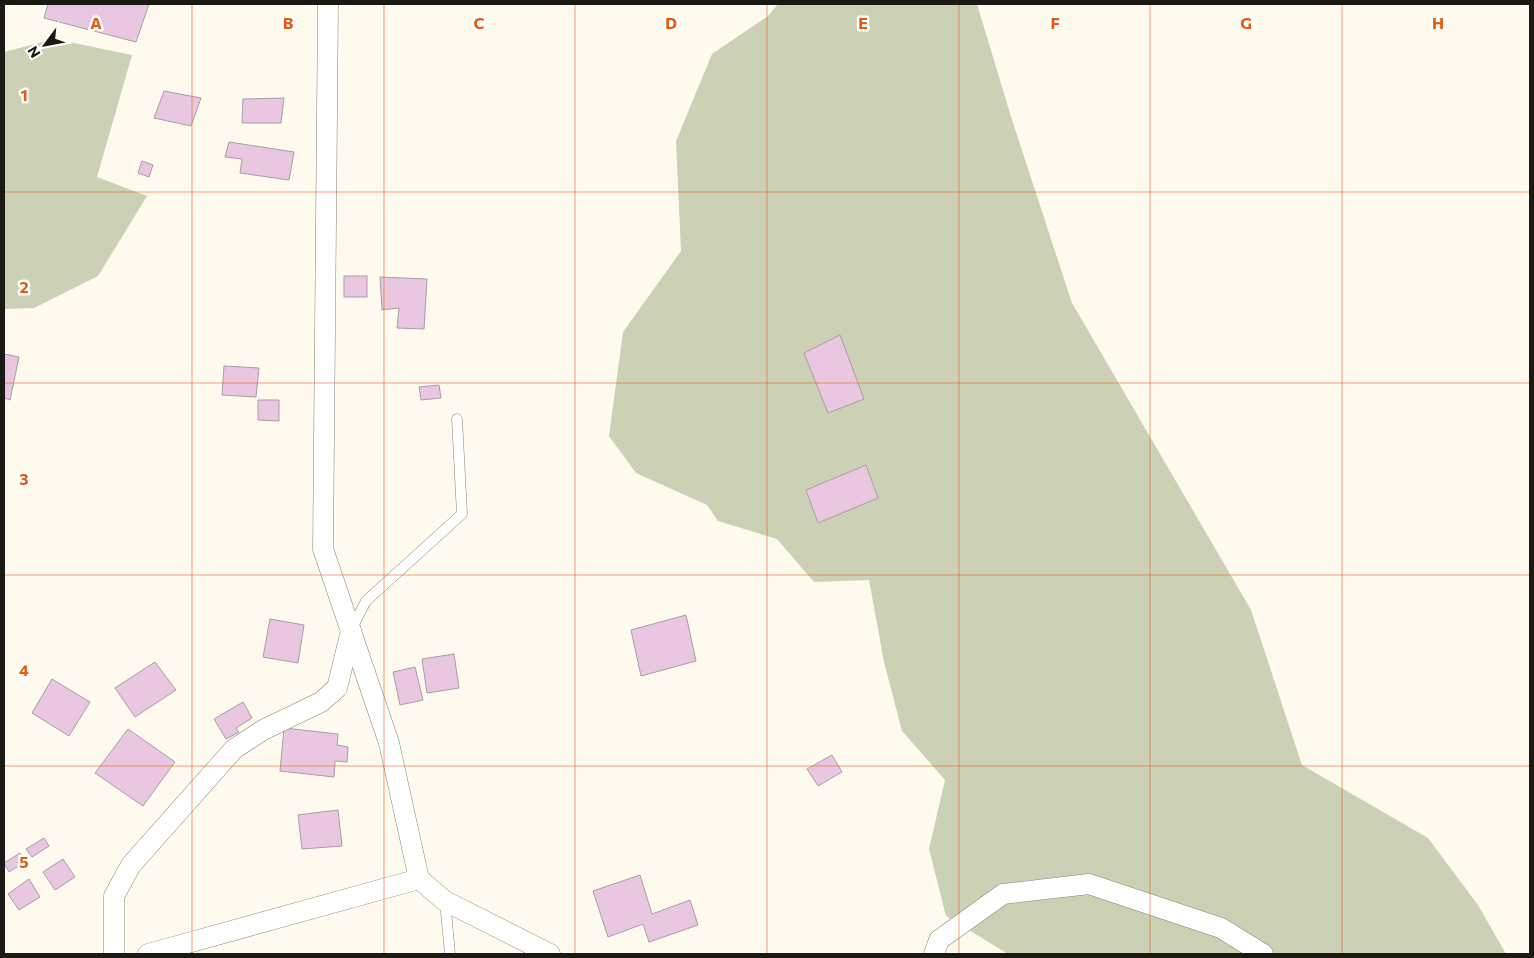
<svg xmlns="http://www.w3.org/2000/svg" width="1534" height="958" font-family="Commissioner,sans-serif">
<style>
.green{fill:#ccd1b6}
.building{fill:#eac7e0;stroke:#a99da6}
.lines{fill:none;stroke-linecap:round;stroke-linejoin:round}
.lane-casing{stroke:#898579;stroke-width:11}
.street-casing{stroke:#898579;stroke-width:21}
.lane{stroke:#fff;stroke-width:10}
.street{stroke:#fff;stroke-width:20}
.grid{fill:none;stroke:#e8590c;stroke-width:1;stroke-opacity:0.55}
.grid-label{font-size:16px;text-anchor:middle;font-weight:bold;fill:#e8590c;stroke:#fff;stroke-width:5;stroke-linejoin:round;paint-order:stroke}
</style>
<rect width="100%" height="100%" fill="#fefaed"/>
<!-- green -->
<g class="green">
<path d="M 778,4 L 977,4 L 1012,120 L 1072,303 L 1251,610 L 1302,765 L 1428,838 L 1478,905 L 1506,954 L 1008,954 L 946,916 L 929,849 L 945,780 L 902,731 L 884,662 L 869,580 L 814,582 L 777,539 L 718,521 L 707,505 L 636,473 L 609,436 L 623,332 L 681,251 L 676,141 L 712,54 L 768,16 Z"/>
<path d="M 55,39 L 132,55 L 97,177 L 147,196 L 98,276 L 34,308 L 4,309 L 4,52 Z"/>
</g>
<!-- building -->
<g class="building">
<path d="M 48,4 L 149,4 L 136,42 L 44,18 Z"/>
<path d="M 164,91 L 201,98 L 191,126 L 154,118 Z"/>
<path d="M 284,98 L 281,123 L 242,123 L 243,99 Z"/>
<path d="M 229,142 L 294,152 L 289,180 L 240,173 L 242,159 L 225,157 Z"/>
<path d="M 142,161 L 153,165 L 149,177 L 138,173 Z"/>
<rect x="344" y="276" width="23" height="21"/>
<path d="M 380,277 L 427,279 L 424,329 L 397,328 L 399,308 L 382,310 Z"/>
<path d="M 840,335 L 864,399 L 828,413 L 804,353 Z"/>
<path d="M 4,354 L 19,357 L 10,400 L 4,398 Z"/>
<path d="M 224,366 L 259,368 L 256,397 L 222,395 Z"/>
<path d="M 439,385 L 441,398 L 421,400 L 419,387 Z"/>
<path d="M 258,400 L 279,400 L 279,421 L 258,420 Z"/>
<path d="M 866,465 L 878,498 L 818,523 L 806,490 Z"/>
<path d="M 686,615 L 696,661 L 641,676 L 631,630 Z"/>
<path d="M 270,619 L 304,625 L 298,663 L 263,657 Z"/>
<path d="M 454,654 L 459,688 L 427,693 L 422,659 Z"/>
<path d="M 155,662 L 176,690 L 135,717 L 115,688 Z"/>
<path d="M 415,667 L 423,700 L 400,705 L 393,672 Z"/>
<path d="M 52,679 L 90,702 L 69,736 L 32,713 Z"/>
<path d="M 243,702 L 252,718 L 236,728 L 239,732 L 226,739 L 214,719 Z"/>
<path d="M 284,728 L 338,734 L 337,745 L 348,747 L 347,762 L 335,761 L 334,777 L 280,771 Z"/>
<path d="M 128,729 L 175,762 L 143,806 L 95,773 Z"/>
<path d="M 832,755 L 842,772 L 818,786 L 807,769 Z"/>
<path d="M 338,810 L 342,846 L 302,849 L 298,815 Z"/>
<path d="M 44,838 L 49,846 L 32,857 L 26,849 Z"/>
<path d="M 20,853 L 25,862 L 9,872 L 4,863 Z"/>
<path d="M 63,859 L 75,877 L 55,890 L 43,872 Z"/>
<path d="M 640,875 L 652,914 L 690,900 L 698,925 L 649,942 L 643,924 L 608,937 L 593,891 Z"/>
<path d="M 29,879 L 40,897 L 19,910 L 8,894 Z"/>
</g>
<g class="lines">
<defs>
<g id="lane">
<path d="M 351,630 L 366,601 L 462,514 L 457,419"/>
<path d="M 445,901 L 450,954"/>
</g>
<g id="street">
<path d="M 328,4 L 323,549 L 389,743 L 419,879"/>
<path d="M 114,954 L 114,896 L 131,865 L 234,749 L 263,730 L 321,702 L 337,688 L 351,631"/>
<path d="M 148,954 L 419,879 L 445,901 L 550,954"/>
<path d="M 934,954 L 939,940 L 1003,894 L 1089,884 L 1221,928 L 1263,954"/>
</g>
</defs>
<!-- lane casing -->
<use href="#lane" class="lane-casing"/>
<!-- street casing -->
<use href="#street" class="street-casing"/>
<!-- lane -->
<use href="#lane" class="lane"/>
<!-- street -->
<use href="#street" class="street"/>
</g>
<!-- grid -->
<path class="grid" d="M 192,4 L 192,954M 384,4 L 384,954M 575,4 L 575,954M 767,4 L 767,954M 959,4 L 959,954M 1150,4 L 1150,954M 1342,4 L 1342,954M 4,192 L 1530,192M 4,383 L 1530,383M 4,575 L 1530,575M 4,766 L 1530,766"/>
<g class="grid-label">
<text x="96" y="29">A</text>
<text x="288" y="29">B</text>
<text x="479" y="29">C</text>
<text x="671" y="29">D</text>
<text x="863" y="29">E</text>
<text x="1055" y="29">F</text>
<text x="1246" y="29">G</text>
<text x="1438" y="29">H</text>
<text x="24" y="101">1</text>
<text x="24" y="293">2</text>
<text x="24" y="485">3</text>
<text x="24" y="676">4</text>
<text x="24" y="868">5</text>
</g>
<!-- border -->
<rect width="1534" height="958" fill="none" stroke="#1a1914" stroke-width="10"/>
<!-- north arrow -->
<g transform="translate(45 45) rotate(238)" stroke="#ffffff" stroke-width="4" paint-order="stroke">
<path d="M0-4L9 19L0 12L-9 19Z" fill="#1a1914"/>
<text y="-8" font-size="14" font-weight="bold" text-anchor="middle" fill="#1a1914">N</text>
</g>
</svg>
